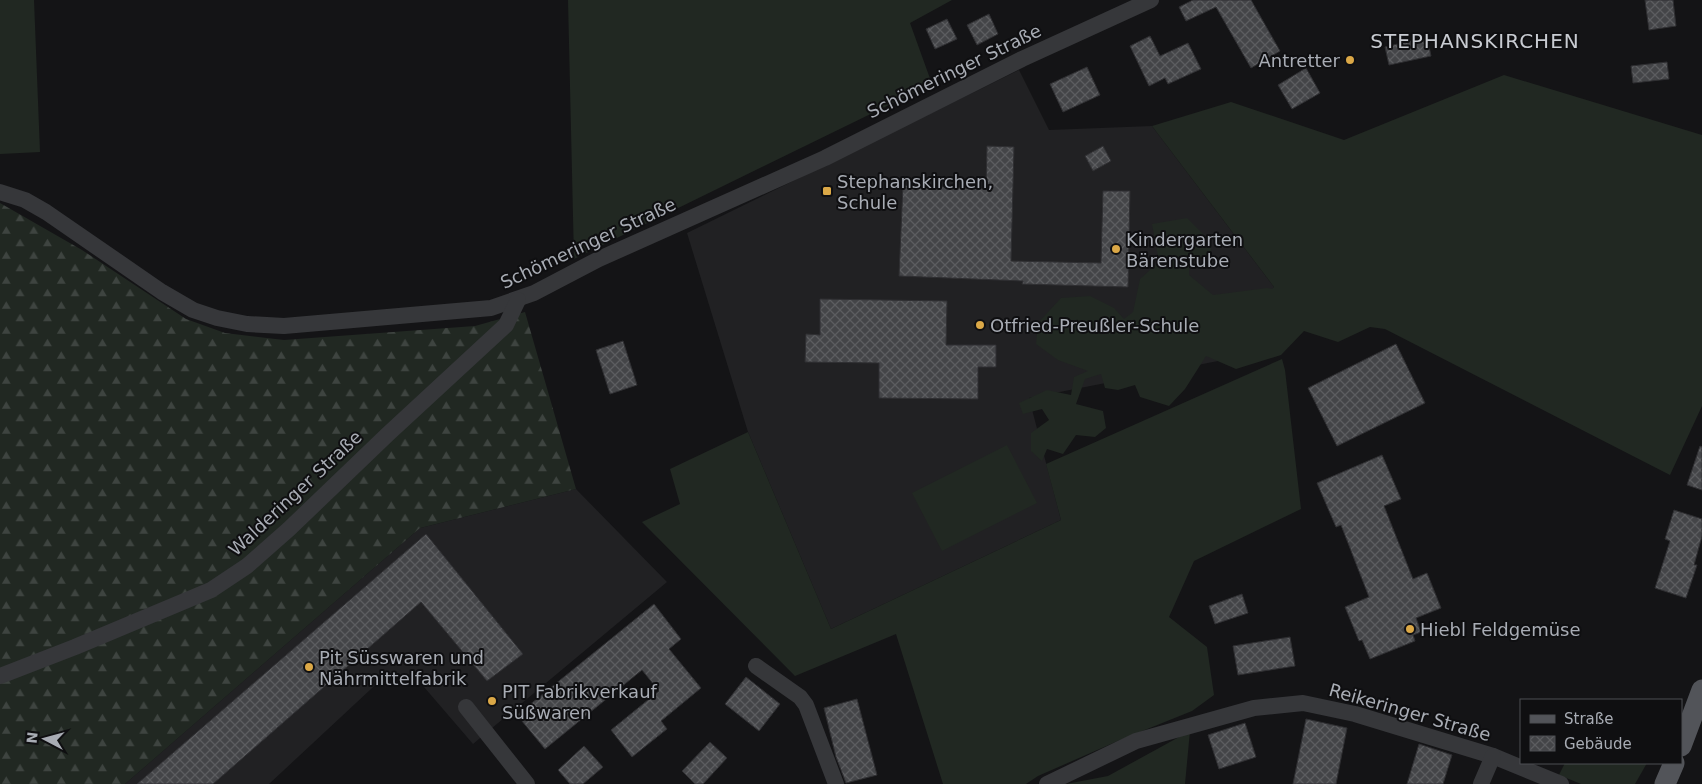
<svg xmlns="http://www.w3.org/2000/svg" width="1702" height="784" font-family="'DejaVu Sans',sans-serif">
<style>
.built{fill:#212123}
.grass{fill:#212822}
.forest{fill:url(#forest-firs)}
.building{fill:url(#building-cross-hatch);stroke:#2f2f32}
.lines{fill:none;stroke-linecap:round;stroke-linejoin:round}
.minor{stroke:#36373a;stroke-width:16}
.major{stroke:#525459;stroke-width:21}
.poi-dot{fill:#dba847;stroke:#0f0f11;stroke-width:2}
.labels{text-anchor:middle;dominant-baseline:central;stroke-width:4;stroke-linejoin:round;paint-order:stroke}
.poi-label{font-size:18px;fill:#a8acb4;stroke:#0f0f11;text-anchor:start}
.street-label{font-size:18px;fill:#a8acb4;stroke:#0f0f11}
.quarter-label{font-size:20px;letter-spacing:1px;fill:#c8cbd1;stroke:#0f0f11}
</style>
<defs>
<pattern id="forest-firs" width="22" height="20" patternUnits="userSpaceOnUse" patternTransform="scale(1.25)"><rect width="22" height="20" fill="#212822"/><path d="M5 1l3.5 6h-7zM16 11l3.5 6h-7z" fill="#3e4440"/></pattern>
<pattern id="building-cross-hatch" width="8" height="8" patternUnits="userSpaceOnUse" patternTransform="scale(1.25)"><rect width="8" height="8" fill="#444548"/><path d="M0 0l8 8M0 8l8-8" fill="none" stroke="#5c5d60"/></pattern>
</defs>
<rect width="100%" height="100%" fill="#141416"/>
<!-- built -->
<g class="built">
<path d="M 1019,70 L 1049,130 L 1152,126 L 1274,287 L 1218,361 L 1029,398 L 1061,520 L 831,629 L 748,432 L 687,233 Z"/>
<path d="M 576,489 L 667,582 L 473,744 L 418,680 L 385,676 L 269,784 L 125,784 L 420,528 Z"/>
</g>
<!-- grass -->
<g class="grass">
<path d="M 0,0 L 34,0 L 40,152 L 0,154 Z"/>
<path d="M 568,0 L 952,0 L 910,23 L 932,84 L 574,259 Z"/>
<path d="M 1504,75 L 1702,135 L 1702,406 L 1670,475 L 1385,329 L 1370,327 L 1338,342 L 1304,331 L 1281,355 L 1236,369 L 1206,356 L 1185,389 L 1169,406 L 1140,397 L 1135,385 L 1118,390 L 1105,388 L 1101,374 L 1085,379 L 1076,404 L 1103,411 L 1106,428 L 1095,437 L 1076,435 L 1063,454 L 1047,449 L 1042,461 L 1031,451 L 1031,433 L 1049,420 L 1042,409 L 1023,414 L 1019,403 L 1047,390 L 1071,395 L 1074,377 L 1088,371 L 1058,360 L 1036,344 L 1038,323 L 1061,298 L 1090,296 L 1114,308 L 1124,319 L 1133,312 L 1140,279 L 1159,262 L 1152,224 L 1187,218 L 1211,242 L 1211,258 L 1189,258 L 1189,275 L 1213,295 L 1267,288 L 1272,289 L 1274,287 L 1152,126 L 1231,102 L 1344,140 Z"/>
<path d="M 1282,359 L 1285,370 L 1301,509 L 1194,561 L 1169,617 L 1207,647 L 1214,695 L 1192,711 L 1120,740 L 1038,776 L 1026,784 L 943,784 L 896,634 L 795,676 L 642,522 L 680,504 L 670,469 L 748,432 L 831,629 L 1061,520 L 1046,464 Z"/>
<path d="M 1007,445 L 1037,503 L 942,551 L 912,493 Z"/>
<path d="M 1190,731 L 1185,784 L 1066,784 L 1108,776 Z"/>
<path d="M 1565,763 L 1647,763 L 1635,784 L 1581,784 L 1559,775 Z"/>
</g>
<!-- forest -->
<path class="forest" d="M 0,203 L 82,250 L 186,319 L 225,333 L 284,340 L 475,326 L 525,312 L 576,489 L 420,528 L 125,784 L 0,784 Z"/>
<!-- building -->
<g class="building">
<path d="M 1193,0 L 1251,0 L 1280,51 L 1251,68 L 1216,7 L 1186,21 L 1179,7 Z"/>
<path d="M 1645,0 L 1673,0 L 1676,26 L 1649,30 Z"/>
<path d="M 989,14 L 998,34 L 977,45 L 967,25 Z"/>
<path d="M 947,19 L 957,39 L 935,49 L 926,29 Z"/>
<path d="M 1150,36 L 1160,56 L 1188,43 L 1201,69 L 1168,84 L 1165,78 L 1149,86 L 1130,46 Z"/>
<path d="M 1427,37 L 1431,56 L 1389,65 L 1385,47 Z"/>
<path d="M 1667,62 L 1669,79 L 1633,83 L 1631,66 Z"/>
<path d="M 1087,67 L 1100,95 L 1063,112 L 1050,84 Z"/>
<path d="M 1306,68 L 1320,93 L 1292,109 L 1278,85 Z"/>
<path d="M 987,146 L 1014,147 L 1011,261 L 1101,263 L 1103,191 L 1130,191 L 1128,287 L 1022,284 L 1023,281 L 899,276 L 903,185 L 986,189 Z"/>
<path d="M 1103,146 L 1111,161 L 1093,171 L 1085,156 Z"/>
<path d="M 820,299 L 947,301 L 946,345 L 996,345 L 996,367 L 978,367 L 978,399 L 879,398 L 879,363 L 805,362 L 806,334 L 820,335 Z"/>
<path d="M 623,341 L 637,385 L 610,394 L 596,350 Z"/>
<path d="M 1396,344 L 1425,403 L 1337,446 L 1308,388 Z"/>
<path d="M 1700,446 L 1702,447 L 1702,490 L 1687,485 Z"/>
<path d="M 1382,455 L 1401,499 L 1384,506 L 1413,579 L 1427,573 L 1441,608 L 1416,618 L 1421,632 L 1413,635 L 1415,641 L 1370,659 L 1362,640 L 1359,641 L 1345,607 L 1369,597 L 1341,525 L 1336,527 L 1317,483 Z"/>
<path d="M 1674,510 L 1702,519 L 1702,536 L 1694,565 L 1697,565 L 1686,598 L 1655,588 L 1670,541 L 1665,539 Z"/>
<path d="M 426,534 L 523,654 L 487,681 L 421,602 L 213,784 L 137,784 Z"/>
<path d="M 1242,594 L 1248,613 L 1215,624 L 1209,606 Z"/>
<path d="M 654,604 L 681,639 L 669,649 L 701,688 L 661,721 L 667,729 L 632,757 L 611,730 L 659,691 L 642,670 L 545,749 L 517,715 Z"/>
<path d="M 1290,637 L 1295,666 L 1238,675 L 1233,646 Z"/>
<path d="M 746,677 L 780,704 L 759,731 L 725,704 Z"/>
<path d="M 857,699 L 877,775 L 846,783 L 836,757 L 824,708 Z"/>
<path d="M 1306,719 L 1347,728 L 1336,784 L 1293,784 Z"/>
<path d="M 1245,723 L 1256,757 L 1219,769 L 1208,735 Z"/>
<path d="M 710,742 L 727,758 L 703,784 L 695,784 L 682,771 Z"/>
<path d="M 1419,744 L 1452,755 L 1443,784 L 1407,784 Z"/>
<path d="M 584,746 L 603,767 L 583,784 L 570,784 L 558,770 Z"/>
</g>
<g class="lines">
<!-- minor -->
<g class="minor">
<path d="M 0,192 L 25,200 L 46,212 L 162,292 L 193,310 L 217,318 L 247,324 L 284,326 L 491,308 L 534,293 L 599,259 L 825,158 L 1022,59 L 1151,0"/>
<path d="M 756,666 L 800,697 L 806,705 L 836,784"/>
<path d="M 0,676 L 75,647 L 211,590 L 247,566 L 289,529 L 388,434 L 506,325 L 518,300"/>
<path d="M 466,707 L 527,784"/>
<path d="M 1047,784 L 1136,741 L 1254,708 L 1303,703 L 1355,714 L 1493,756 L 1561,784"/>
<path d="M 1481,784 L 1493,756"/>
</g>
<!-- major -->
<g class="major">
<path d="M 1681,746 L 1702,690"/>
<path d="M 1665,784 L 1674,763"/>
</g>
</g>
<!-- markers -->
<g class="poi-dot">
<circle cx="1350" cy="60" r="5"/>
<rect x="822" y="186" width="10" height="10" rx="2.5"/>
<circle cx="1116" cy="249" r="5"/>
<circle cx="980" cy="325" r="5"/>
<circle cx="1410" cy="629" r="5"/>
<circle cx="309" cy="667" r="5"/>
<circle cx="492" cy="701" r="5"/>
</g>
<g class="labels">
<!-- poi labels -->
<g class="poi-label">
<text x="1340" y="60" text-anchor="end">Antretter</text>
<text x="837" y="181">Stephanskirchen,<tspan x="837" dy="21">Schule</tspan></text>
<text x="1126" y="239">Kindergarten<tspan x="1126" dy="21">Bärenstube</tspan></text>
<text x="990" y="325">Otfried-Preußler-Schule</text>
<text x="1420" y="629">Hiebl Feldgemüse</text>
<text x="319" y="657">Pit Süsswaren und<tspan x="319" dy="21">Nährmittelfabrik</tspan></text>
<text x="502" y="691">PIT Fabrikverkauf<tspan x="502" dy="21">Süßwaren</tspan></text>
</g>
<!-- street labels -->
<g class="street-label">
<text transform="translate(954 71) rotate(-26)">Schömeringer Straße</text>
<text transform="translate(588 243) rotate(-25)">Schömeringer Straße</text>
<text transform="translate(295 493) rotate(-43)">Walderinger Straße</text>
<text transform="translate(1410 712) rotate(16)">Reikeringer Straße</text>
</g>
<!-- quarter labels -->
<g class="quarter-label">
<text x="1475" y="41">STEPHANSKIRCHEN</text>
</g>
</g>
<!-- legend -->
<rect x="1520" y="699" width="162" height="65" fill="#0f0f11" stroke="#4c4e52"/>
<rect x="1530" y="715" width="25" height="8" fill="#525459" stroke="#4c4e52"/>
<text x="1564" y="724" font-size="15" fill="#a8acb4">Straße</text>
<rect x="1530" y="736" width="25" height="15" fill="url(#building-cross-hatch)" stroke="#4c4e52"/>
<text x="1564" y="749" font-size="15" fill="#a8acb4">Gebäude</text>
<!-- north arrow -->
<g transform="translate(45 739) rotate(276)" stroke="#0f0f11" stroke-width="4" paint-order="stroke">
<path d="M0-4L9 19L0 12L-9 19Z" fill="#a8acb4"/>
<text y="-8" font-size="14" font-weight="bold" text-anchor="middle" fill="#a8acb4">N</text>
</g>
</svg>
